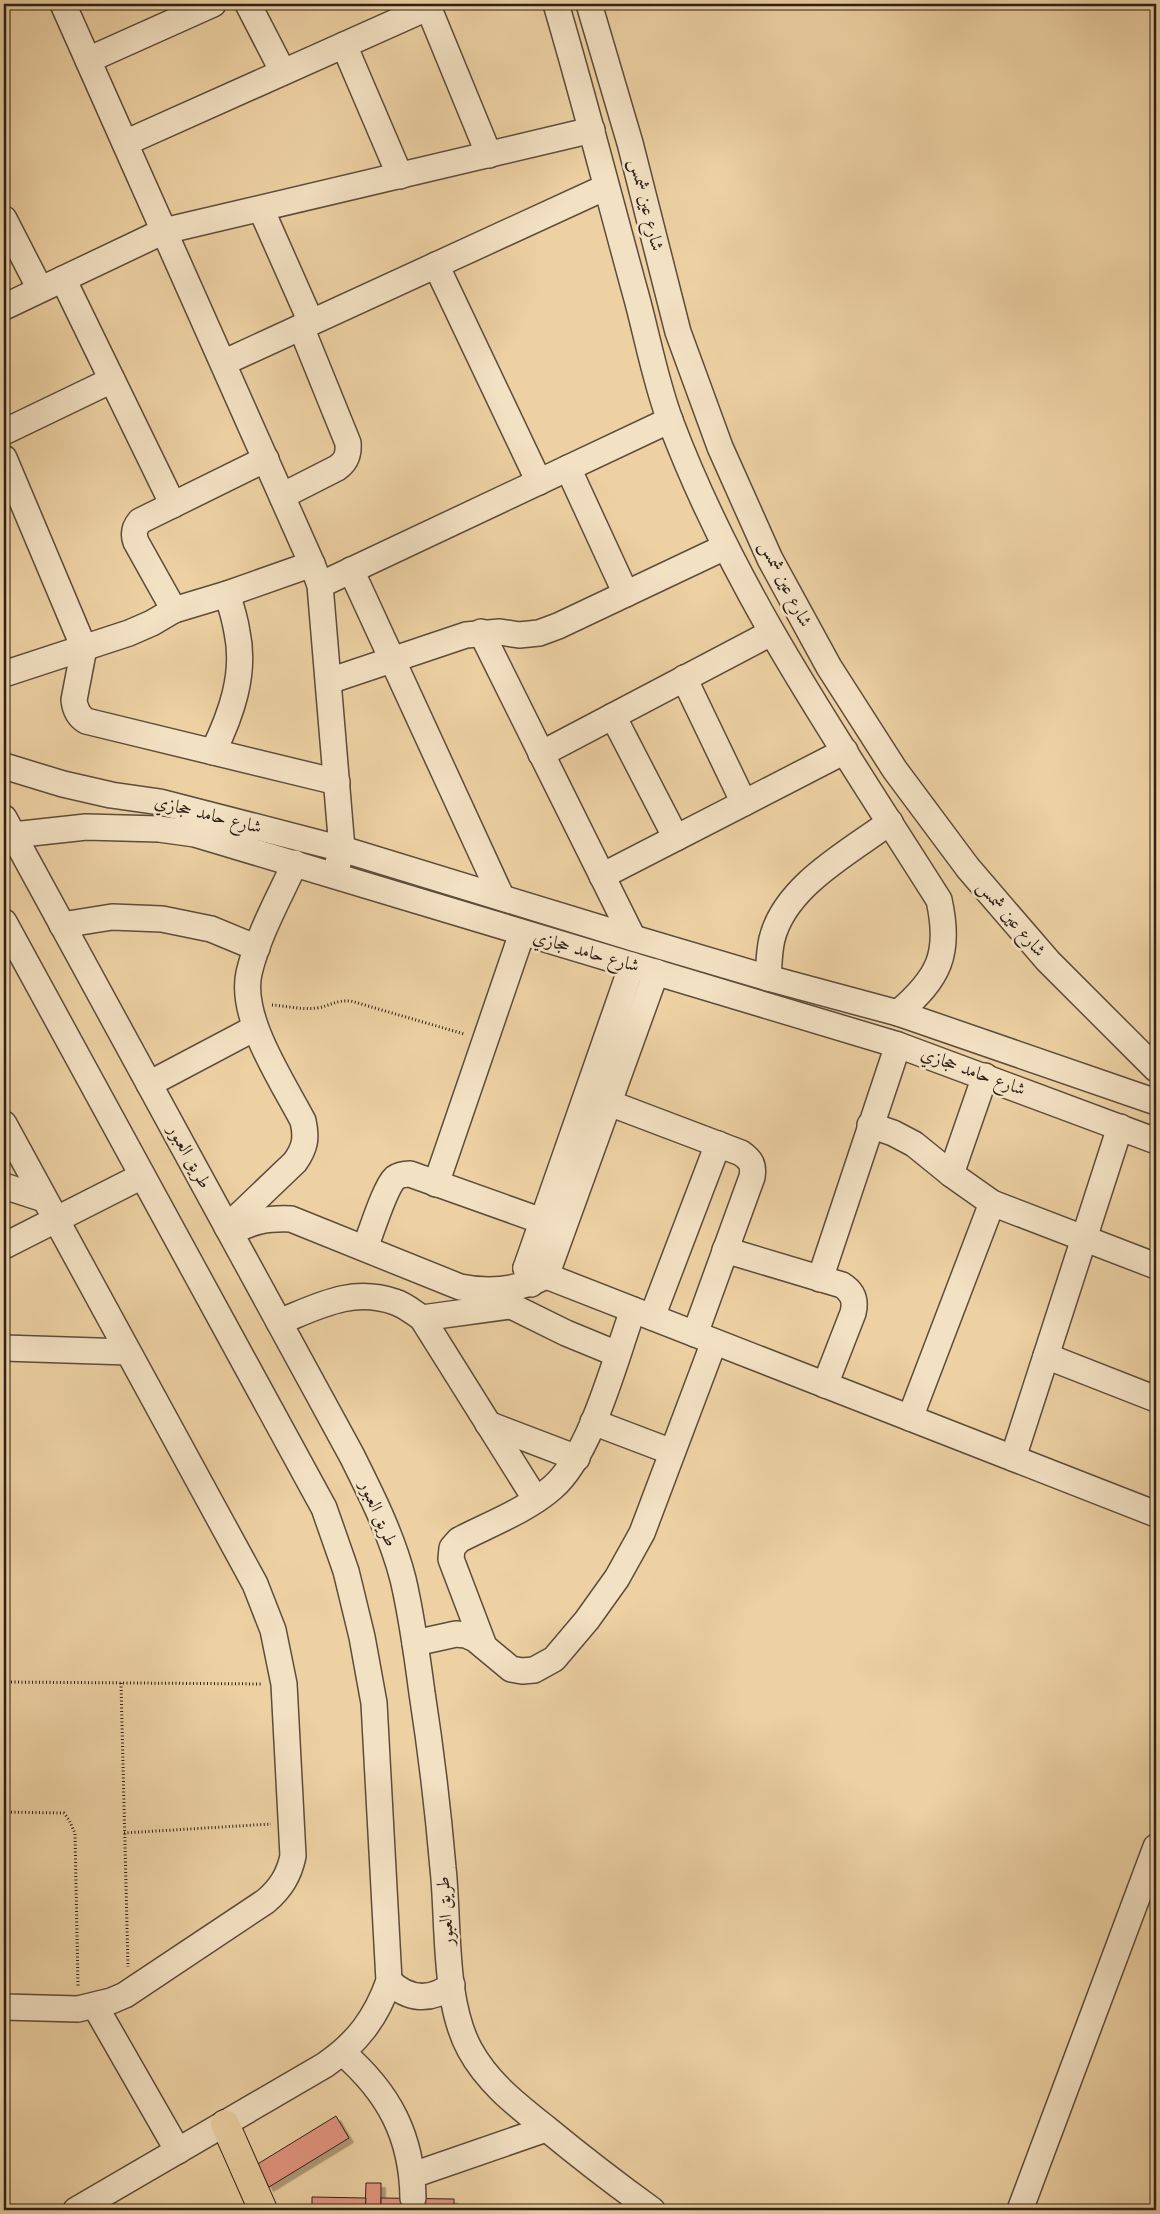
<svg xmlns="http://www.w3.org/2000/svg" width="1160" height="2214" font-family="'Old Standard TT',Amiri,serif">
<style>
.building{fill:#e39580;stroke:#2c2019;filter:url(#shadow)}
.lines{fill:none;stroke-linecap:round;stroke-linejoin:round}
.minor-casing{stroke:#5c4c3c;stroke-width:28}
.highway-casing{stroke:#2c2019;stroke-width:30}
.path{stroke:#2c2019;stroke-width:3;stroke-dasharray:1 2.5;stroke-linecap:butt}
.minor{stroke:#f3e1c3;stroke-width:25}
.highway{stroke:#edd1a3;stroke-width:28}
.labels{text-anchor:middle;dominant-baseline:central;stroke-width:5;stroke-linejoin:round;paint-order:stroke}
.street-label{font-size:18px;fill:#2c2019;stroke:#f3e1c3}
</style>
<defs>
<filter id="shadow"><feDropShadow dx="4.5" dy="4.5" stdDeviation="0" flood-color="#0004"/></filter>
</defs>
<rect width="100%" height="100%" fill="#edd1a3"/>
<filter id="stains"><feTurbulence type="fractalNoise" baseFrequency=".004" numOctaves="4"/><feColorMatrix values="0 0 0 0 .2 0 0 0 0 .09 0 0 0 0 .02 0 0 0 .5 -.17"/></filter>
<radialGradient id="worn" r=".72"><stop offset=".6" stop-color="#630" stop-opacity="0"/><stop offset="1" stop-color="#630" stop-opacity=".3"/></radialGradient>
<!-- building -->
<g class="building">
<path d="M 336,2116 L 349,2138 L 269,2187 L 256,2165 Z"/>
<path d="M 366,2183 L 381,2183 L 381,2210 L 365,2210 Z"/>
<path d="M 312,2197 L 366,2198 L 365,2210 L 312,2210 Z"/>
<path d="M 381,2198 L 454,2199 L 454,2210 L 381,2210 Z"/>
</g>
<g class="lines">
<defs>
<g id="minor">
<path d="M 63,4 L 312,564 L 320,585 L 342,849 L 338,863"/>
<path d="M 248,4 L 283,72"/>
<path d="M 427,4 L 489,155"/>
<path d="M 556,4 C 585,102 610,201 637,299 C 648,340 656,384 671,423 C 736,595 842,746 939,900 C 951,954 939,978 898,1013"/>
<path d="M 589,4 L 630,143 L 678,332 L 720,447 L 770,559 L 829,667 L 895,770 L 968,868 L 1048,961 L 1156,1069"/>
<path d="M 344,45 L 400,176"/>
<path d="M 88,60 L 213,4"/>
<path d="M 125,143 L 429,7"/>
<path d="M 261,209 L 311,322"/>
<path d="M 4,219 L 40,289"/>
<path d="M 436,265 L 539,482"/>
<path d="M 63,279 L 173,505"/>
<path d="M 4,307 L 164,231 L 592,130"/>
<path d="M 223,363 L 606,187"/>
<path d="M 4,432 L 112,380"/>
<path d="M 4,458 L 84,648 L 74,700 C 75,709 78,716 86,721 L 337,782"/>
<path d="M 568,468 L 626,594"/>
<path d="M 282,496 L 337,468 C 346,462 349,455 348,443 L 301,327"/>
<path d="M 351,570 L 501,896"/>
<path d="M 320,585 L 670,420"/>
<path d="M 174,610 L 136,542 C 133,534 134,528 140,521 L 266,459"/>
<path d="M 481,632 L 633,938"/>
<path d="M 4,674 L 129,633 L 152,623 L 174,610 L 227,594 L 312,564"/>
<path d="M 684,678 L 744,803"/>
<path d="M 329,681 L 466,635 L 500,632 L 519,635 L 539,633 L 558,626 L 725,547"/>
<path d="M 613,716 L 676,838"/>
<path d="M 213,752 C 231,715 246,674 237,632 C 235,619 231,606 227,594"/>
<path d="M 541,754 L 771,633"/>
<path d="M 4,766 L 63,784 L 111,795 L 160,802 L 342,849 L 633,938 L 768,978 L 898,1013 L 1156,1102"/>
<path d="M 4,818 L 352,1456 C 372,1496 392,1536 403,1579 C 412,1617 417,1655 422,1693 C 431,1751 438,1810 443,1868 C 449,1923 443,2001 470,2050 C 488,2083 517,2105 547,2129 C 581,2157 616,2184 652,2210"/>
<path d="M 4,836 L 86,827 L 159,829 L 195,834 L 898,1045 L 1156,1141"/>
<path d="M 602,876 L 845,751"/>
<path d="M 4,922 L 324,1508 L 346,1571 L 362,1637 L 374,1703 L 389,1981 C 376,2018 357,2043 325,2065 L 76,2210"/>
<path d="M 62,925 L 112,917 L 162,919 L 211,929 L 257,948"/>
<path d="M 768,978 C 769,965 769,951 772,939 C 785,886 848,853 890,822"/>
<path d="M 149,1084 L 255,1028"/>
<path d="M 588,1095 L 741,1153 C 751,1160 754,1165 752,1177 L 695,1334"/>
<path d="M 4,1124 L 255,1584 L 273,1630 L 284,1684 L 293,1856 C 289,1875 281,1888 266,1901 L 125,1995 L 111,2001 L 78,2009 L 4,2007"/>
<path d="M 870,1125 L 893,1133 L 914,1144 L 951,1174 L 992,1203 L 1156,1266"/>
<path d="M 951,1174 L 985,1076"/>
<path d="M 436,1184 L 522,933"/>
<path d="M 4,1186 L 44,1199"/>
<path d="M 227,1227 L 295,1162 C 305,1148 307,1138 303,1121 C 283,1082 239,1018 249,973 C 258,935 279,898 295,863"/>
<path d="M 231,1233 C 251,1221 268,1218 291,1219 L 460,1287 C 489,1293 519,1290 546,1276 L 656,972"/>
<path d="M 4,1246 L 142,1176"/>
<path d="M 365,1248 C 371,1233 385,1187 395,1178 C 399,1175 404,1174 410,1174 L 542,1221"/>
<path d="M 725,1250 L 842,1285 C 853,1292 856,1301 853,1313 L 825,1385"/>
<path d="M 526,1268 L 1156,1514"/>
<path d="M 820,1279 L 898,1045"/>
<path d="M 531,1284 L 526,1268 L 632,965"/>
<path d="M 481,1291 L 566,1333 L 617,1354"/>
<path d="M 652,1317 L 718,1144"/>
<path d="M 422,1318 L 510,1306"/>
<path d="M 279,1322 C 319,1306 352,1287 395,1302 C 405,1305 414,1313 422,1318 L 536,1500"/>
<path d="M 4,1348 L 128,1352"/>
<path d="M 1046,1356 L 1156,1399"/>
<path d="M 910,1418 L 992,1203"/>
<path d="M 593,1422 L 672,1452"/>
<path d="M 488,1424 L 577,1458"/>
<path d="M 1013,1458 L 1120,1127"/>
<path d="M 415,1643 L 456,1634 L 466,1635 L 475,1639 L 511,1669 L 522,1671 L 534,1670 L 554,1659 L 587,1620 L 617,1578 L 642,1533 L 714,1342"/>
<path d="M 484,1646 L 451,1559 L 452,1548 L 459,1540 C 488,1525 527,1510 552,1488 C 591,1455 615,1359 633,1310"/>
<path d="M 389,1981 C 408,2000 430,2002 452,1985"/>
<path d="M 95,2006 L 178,2151"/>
<path d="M 343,2053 C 389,2093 412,2136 413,2198"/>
<path d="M 413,2175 L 546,2129"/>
<path d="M 1020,2210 L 1156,1847"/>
</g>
<path id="highway" d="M 225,2124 L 263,2210"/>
</defs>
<!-- minor casing -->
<use href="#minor" class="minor-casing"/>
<!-- highway casing -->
<use href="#highway" class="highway-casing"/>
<!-- path -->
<g class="path">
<path d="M 272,1005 C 287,1006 302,1010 317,1008 C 330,1006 335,1000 351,1001 L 464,1034"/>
<path d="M 4,1682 L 263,1684"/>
<path d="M 121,1683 L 128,1967"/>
<path d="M 4,1812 L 64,1813 L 69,1820 L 75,1833 L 78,1986"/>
<path d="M 124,1833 L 271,1824"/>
</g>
<!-- minor -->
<use href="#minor" class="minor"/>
<!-- highway -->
<use href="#highway" class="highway"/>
</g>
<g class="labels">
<!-- street labels -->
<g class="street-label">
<text transform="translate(646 205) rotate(76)">شارع عين شمس</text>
<text transform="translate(785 584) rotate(63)">شارع عين شمس</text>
<text transform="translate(208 815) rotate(14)">شارع حامد حجازي</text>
<text transform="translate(1011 919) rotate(49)">شارع عين شمس</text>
<text transform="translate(586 952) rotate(16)">شارع حامد حجازي</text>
<text transform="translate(973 1072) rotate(20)">شارع حامد حجازي</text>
<text transform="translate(189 1157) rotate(61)">طريق العبور</text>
<text transform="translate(378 1514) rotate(67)">طريق العبور</text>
<text transform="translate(446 1911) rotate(-94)">طريق العبور</text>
</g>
</g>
<!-- margin -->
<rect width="1160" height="2214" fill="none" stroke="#edd1a3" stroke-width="20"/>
<rect x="5" y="5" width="1150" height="2204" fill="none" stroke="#2c2019" stroke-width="2.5"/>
<rect x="10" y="10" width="1140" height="2194" fill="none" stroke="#2c2019"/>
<rect width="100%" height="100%" filter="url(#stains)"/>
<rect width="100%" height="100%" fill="url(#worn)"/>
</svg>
